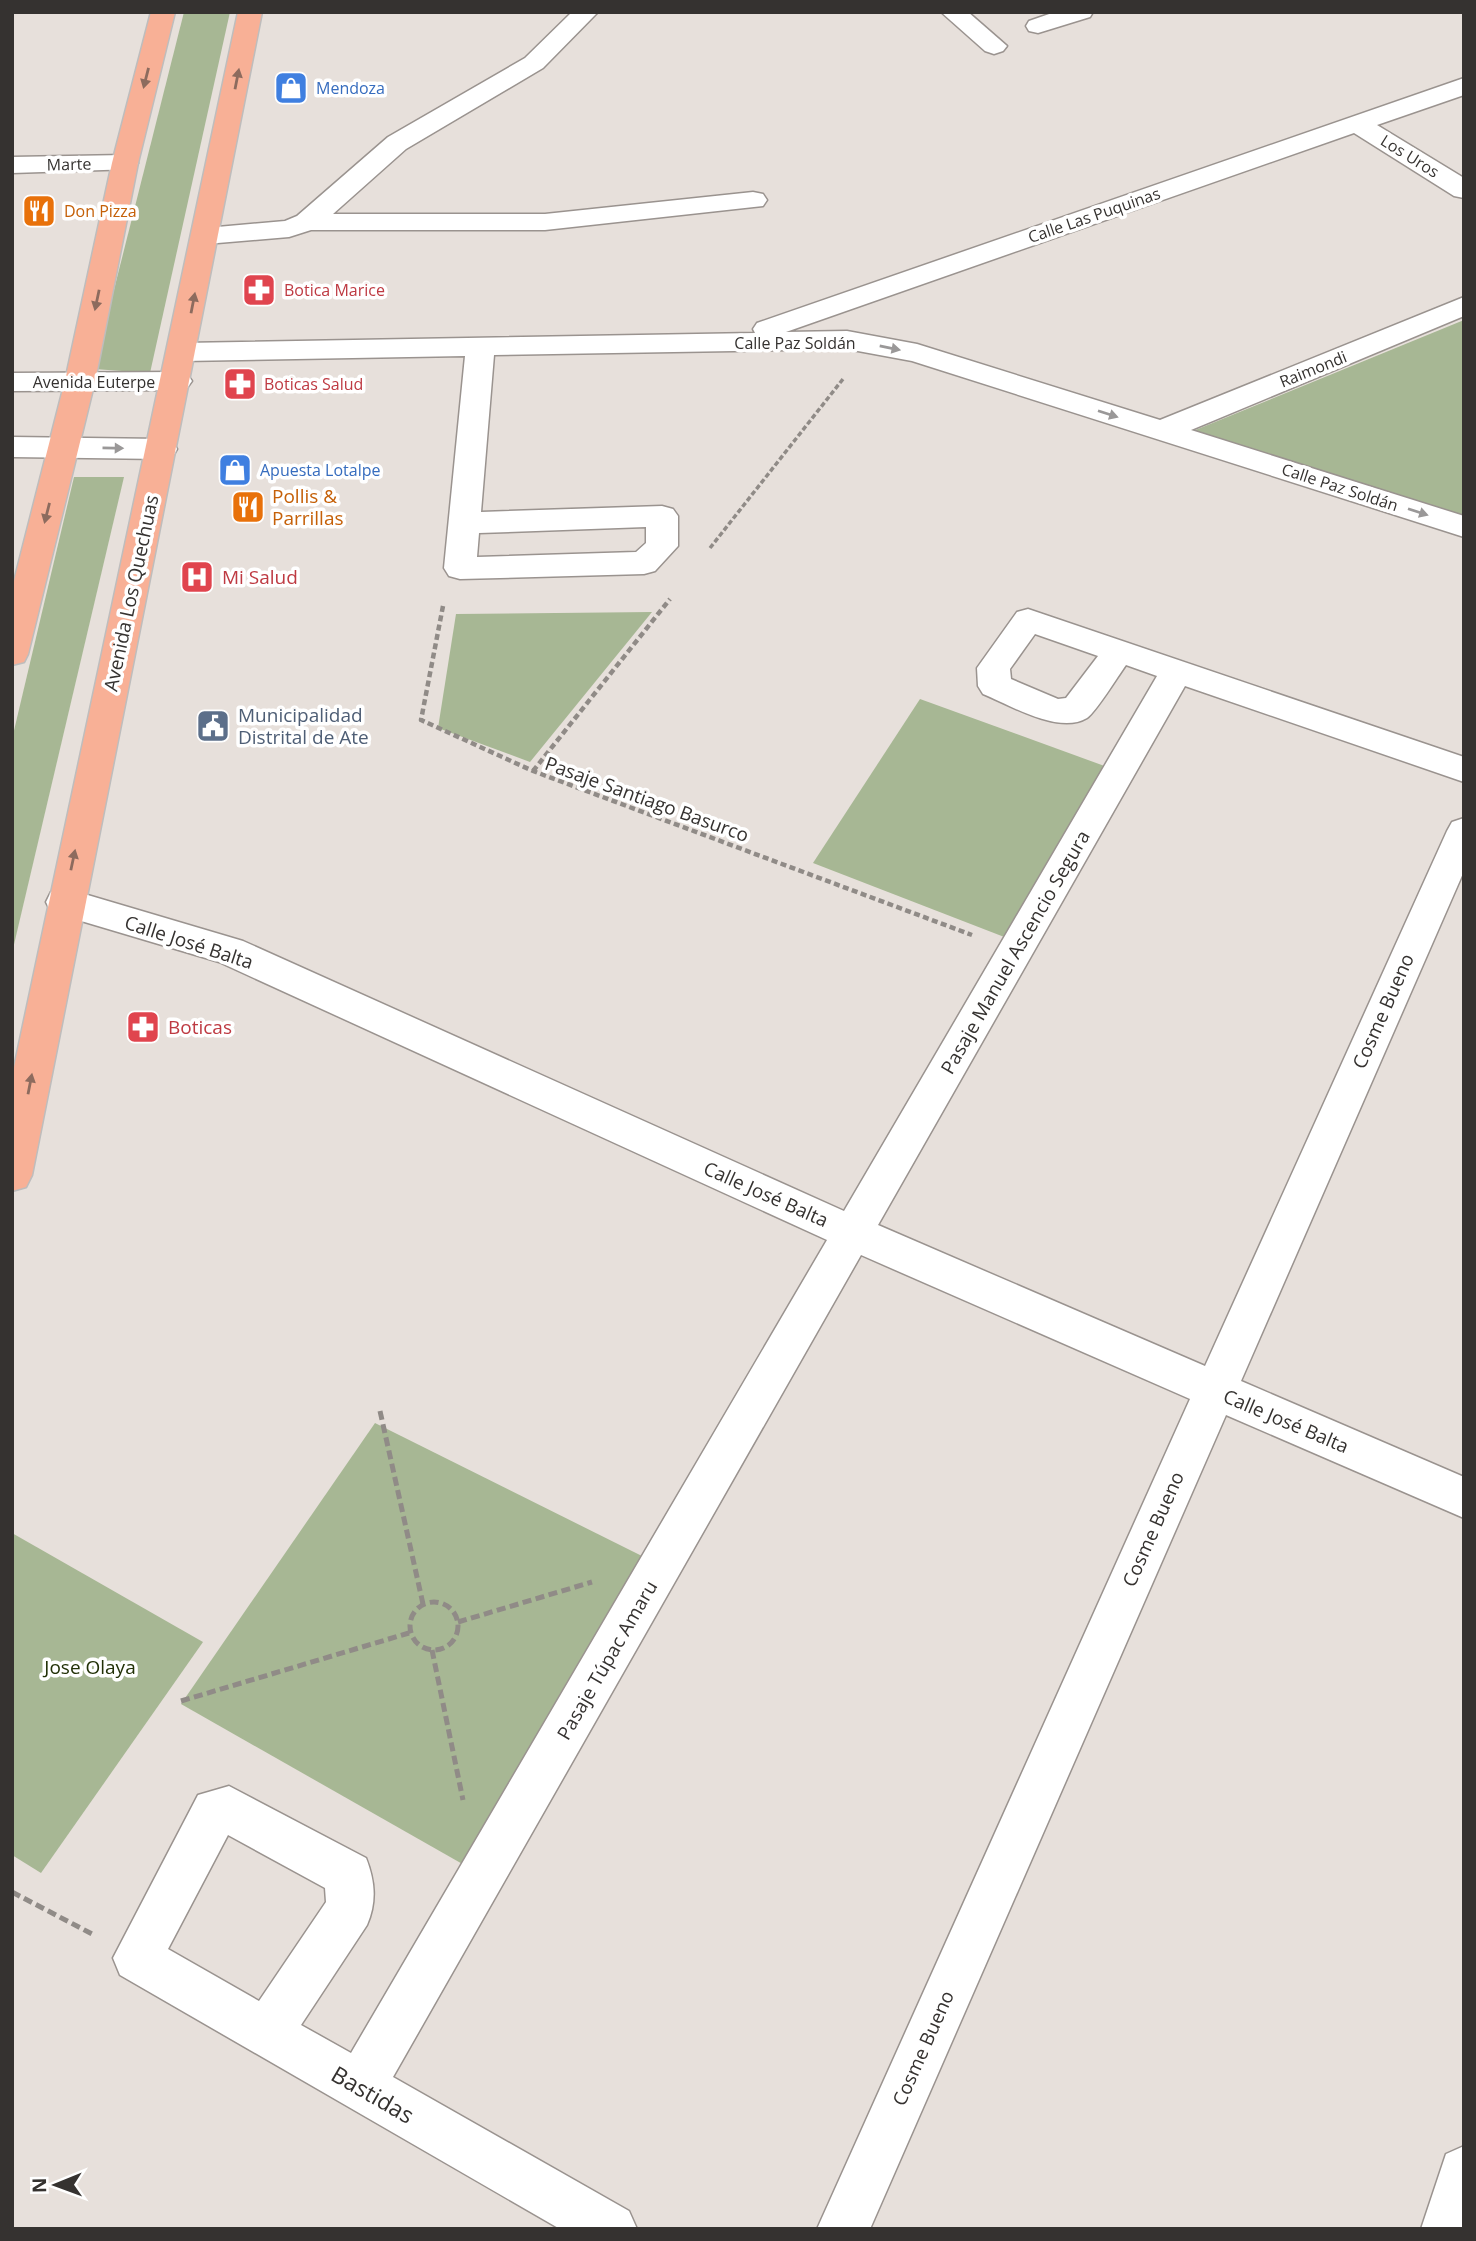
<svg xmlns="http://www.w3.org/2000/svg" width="1476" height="2241" font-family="'Open Sans',sans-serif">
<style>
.green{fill:#a7b794}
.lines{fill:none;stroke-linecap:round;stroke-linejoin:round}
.minor-casing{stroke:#9a938f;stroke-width:3}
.major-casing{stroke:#bebdbd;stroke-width:3}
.path-far2{stroke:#908b87;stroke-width:3.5;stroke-dasharray:5 2.5;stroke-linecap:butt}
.path-far1{stroke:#908b87;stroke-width:4.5;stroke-dasharray:6 3.5;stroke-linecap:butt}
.path{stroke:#908b87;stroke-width:5;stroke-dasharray:9 4.5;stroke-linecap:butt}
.minor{fill:#fff;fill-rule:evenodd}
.major{fill:#f8b096;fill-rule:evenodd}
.oneway{fill:#8d6b5e}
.oneway2{fill:#9a9898}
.labels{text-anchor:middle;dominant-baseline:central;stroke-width:7;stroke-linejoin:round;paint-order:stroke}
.far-shop-label{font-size:16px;fill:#366cbe;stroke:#fff;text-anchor:start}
.far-street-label{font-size:16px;fill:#353230;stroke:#fff}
.far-food-label{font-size:16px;fill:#c56008;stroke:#fff;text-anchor:start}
.far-health-label{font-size:16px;fill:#be3a42;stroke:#fff;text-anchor:start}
.food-label{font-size:19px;fill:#c56008;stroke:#fff;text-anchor:start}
.health-label{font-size:19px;fill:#be3a42;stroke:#fff;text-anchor:start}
.street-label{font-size:19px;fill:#353230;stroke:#fff}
.service-label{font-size:19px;fill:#4e5e75;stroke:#fff;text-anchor:start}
.park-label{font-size:19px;fill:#223107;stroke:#fff}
.near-street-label{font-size:23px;fill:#353230;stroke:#fff}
</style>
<rect width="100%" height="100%" fill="#e7e0db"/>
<!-- green -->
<g class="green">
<path d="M 184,12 L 230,12 L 150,373 L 94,369 Z"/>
<path d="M 1464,320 L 1464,516 L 1193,431 Z"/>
<path d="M 74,477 L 124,477 L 12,953 L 12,739 Z"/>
<path d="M 652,612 L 530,762 L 438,728 L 456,614 Z"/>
<path d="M 920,699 L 1110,768 L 1012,940 L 813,863 Z"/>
<path d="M 375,1423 L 658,1564 L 473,1870 L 181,1704 Z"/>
<path d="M 12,1533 L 203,1642 L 41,1873 L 12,1855 Z"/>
</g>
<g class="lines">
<defs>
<g id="minor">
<path d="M 572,12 L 598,12 L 543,68 L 406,149 L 333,214 L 545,214 L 753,192 L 763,194 L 767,200 L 763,206 L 545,230 L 311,230 L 289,237 L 206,244 L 196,242 L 192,236 L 196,230 L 206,228 L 285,221 L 297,216 L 388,137 L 525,58 Z"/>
<path d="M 941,12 L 968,12 L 1007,46 L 1003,51 L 994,54 L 985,51 Z"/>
<path d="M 1055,12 L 1093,12 L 1090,17 L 1038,33 L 1029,31 L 1026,26 L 1029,21 Z"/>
<path d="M 1464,78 L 1464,95 L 1377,125 L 1464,178 L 1464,198 L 1454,196 L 1354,133 L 786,332 L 847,331 L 917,344 L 1160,420 L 1464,297 L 1464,316 L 1191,430 L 1464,516 L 1464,537 L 912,361 L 847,349 L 494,355 L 481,512 L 662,506 L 673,509 L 678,516 L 678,546 L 655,571 L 644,574 L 460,579 L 449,576 L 444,568 L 465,356 L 183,361 L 173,358 L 169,352 L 173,346 L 183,343 L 755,333 L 753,329 L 757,323 ZM 646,527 L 646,543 L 636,552 L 477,557 L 479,533 Z"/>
<path d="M 125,155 L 134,157 L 138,163 L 134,169 L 12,173 L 12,157 Z"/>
<path d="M 177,372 L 187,374 L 192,381 L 187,388 L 177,390 L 12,391 L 12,373 Z"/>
<path d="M 12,437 L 162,439 L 173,442 L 177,449 L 173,456 L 162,459 L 12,457 Z"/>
<path d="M 1028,609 L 1464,757 L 1464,782 L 1185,686 L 878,1225 L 1205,1366 L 1447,831 L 1452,822 L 1464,818 L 1464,871 L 1241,1381 L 1464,1477 L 1464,1518 L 1226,1415 L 870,2229 L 817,2229 L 1190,1399 L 861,1255 L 393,2077 L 629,2211 L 637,2229 L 560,2229 L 120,1975 L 113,1958 L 198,1795 L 229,1786 L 366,1858 C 375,1881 377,1902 367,1925 L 301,2025 L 351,2053 L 827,1240 L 219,962 L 51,912 L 46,902 L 51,892 L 64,888 L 243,941 L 844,1211 L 1157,676 L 1126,665 C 1118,676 1096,712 1087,718 C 1059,735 1010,705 983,694 L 978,686 L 977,668 L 1017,612 ZM 1035,634 L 1098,656 L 1066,698 L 1058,699 L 1011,679 L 1010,669 ZM 228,1835 L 325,1888 L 326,1902 L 259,2001 L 168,1949 Z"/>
<path d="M 1464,2146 L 1464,2229 L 1421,2229 L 1446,2154 Z"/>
</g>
<g id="major">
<path d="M 151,12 L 175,12 L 138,163 L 95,381 L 28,654 L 24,662 L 12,665 L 12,589 L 65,381 L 112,163 Z"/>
<path d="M 238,12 L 262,12 L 32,1175 L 26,1187 L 12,1191 L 12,1077 Z"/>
</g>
</defs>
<!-- minor casing -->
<use href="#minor" class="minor-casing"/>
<!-- major casing -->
<use href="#major" class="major-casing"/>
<!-- path-far2 -->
<path class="path-far2" d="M 710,548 L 843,379"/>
<!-- path-far1 -->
<g class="path-far1">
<path d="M 443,606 L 421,720 L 533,771 L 972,935"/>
<path d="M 533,771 L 670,599"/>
</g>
<!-- path -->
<g class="path">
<path d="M 380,1411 L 423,1604"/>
<circle cx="434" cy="1626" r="24"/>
<path d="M 458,1622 L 592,1582"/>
<path d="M 432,1650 L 463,1800"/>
<path d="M 181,1701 L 409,1633"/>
<path d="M 12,1892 L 92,1934"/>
</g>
<!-- minor -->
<use href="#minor" class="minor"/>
<!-- major -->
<use href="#major" class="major"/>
</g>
<!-- one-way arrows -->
<defs><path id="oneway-solid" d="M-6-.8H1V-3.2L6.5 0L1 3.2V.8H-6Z" transform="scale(1.75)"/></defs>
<g class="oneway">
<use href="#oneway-solid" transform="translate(146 78) rotate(104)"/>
<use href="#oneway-solid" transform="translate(237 79) rotate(-79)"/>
<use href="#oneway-solid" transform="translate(97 300) rotate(102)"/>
<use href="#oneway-solid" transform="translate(193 303) rotate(-79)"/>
<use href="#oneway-solid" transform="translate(47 513) rotate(104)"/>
<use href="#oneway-solid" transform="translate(73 860) rotate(-78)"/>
<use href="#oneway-solid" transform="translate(30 1084) rotate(-79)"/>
</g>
<g class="oneway2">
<use href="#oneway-solid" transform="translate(890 348) rotate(11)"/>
<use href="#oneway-solid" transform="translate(1108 414) rotate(18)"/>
<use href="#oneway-solid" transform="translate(113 448) rotate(1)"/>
<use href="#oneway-solid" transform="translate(1418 512) rotate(18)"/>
</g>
<!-- icons -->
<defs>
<symbol id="shop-square" viewBox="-11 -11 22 22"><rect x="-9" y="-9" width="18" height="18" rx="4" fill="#3f7fe0" stroke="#fff"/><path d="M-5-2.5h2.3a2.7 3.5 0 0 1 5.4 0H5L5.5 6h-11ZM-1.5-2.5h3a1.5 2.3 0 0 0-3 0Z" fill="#fff"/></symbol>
<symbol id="restaurant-square" viewBox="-11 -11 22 22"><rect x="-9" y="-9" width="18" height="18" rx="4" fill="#e8710a" stroke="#fff"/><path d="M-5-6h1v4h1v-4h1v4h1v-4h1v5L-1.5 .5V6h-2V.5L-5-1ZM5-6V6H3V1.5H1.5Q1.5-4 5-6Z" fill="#fff"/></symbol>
<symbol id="pharmacy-square" viewBox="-11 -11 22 22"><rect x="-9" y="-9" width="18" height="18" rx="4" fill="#e0444e" stroke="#fff"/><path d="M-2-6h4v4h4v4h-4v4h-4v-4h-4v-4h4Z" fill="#fff"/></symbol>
<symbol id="hospital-square" viewBox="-11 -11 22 22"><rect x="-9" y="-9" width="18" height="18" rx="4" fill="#e0444e" stroke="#fff"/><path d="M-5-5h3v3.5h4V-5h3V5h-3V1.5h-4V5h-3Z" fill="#fff"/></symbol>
<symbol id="civic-square" viewBox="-11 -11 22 22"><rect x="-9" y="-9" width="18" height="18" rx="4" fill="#5c6f8a" stroke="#fff"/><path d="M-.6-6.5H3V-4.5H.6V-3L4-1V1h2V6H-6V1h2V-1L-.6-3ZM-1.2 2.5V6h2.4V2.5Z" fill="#fff"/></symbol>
</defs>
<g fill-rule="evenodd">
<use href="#shop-square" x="272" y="69" width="38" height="38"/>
<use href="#restaurant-square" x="20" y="192" width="38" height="38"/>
<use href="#pharmacy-square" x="240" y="271" width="38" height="38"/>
<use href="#pharmacy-square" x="221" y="365" width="38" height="38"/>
<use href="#shop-square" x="216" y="451" width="38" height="38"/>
<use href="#restaurant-square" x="229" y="488" width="38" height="38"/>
<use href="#hospital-square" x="178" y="558" width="38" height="38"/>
<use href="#civic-square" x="194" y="707" width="38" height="38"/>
<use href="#pharmacy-square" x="124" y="1008" width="38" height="38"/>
</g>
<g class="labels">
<!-- far-shop labels -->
<g class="far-shop-label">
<text x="316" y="88">Mendoza</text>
<text x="260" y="470">Apuesta Lotalpe</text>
</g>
<!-- far-street labels -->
<g class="far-street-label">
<text transform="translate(1410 156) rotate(32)">Los Uros</text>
<text transform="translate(69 164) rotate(-1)">Marte</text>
<text transform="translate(1094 215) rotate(-19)">Calle Las Puquinas</text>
<text x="795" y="343">Calle Paz Soldán</text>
<text transform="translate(1313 369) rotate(-22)">Raimondi</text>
<text x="94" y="382">Avenida Euterpe</text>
<text transform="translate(1340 487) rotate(18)">Calle Paz Soldán</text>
</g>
<!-- far-food labels -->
<g class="far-food-label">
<text x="64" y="211">Don Pizza</text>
</g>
<!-- far-health labels -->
<g class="far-health-label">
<text x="284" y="290">Botica Marice</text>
<text x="264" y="384">Boticas Salud</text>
</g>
<!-- food labels -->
<g class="food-label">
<text x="272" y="496">Pollis &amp;<tspan x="272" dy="22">Parrillas</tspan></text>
</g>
<!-- health labels -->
<g class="health-label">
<text x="222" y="577">Mi Salud</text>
<text x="168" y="1027">Boticas</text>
</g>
<!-- street labels -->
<g class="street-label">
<text transform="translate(131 593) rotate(-78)">Avenida Los Quechuas</text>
<text transform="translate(647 799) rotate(20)">Pasaje Santiago Basurco</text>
<text transform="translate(189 942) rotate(18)">Calle José Balta</text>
<text transform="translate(1015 952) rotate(-60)">Pasaje Manuel Ascencio Segura</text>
<text transform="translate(1383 1011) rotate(-66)">Cosme Bueno</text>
<text transform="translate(766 1194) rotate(24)">Calle José Balta</text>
<text transform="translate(1286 1421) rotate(23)">Calle José Balta</text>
<text transform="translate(1153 1529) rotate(-66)">Cosme Bueno</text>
<text transform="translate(607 1660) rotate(-60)">Pasaje Túpac Amaru</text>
<text transform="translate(923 2048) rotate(-66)">Cosme Bueno</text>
</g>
<!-- service labels -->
<g class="service-label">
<text x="238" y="715">Municipalidad<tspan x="238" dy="22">Distrital de Ate</tspan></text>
</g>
<!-- park labels -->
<g class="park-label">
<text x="90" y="1667">Jose Olaya</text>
</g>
<!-- near-street labels -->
<g class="near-street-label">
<text transform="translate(373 2094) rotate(30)">Bastidas</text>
</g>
</g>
<!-- border -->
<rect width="1476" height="2241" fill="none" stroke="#353230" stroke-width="28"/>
<!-- north arrow -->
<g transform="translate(56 2185) rotate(269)" stroke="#ffffff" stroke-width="5" paint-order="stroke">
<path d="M0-5L12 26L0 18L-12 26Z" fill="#353230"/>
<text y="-10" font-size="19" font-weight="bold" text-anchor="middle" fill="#353230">N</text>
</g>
</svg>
